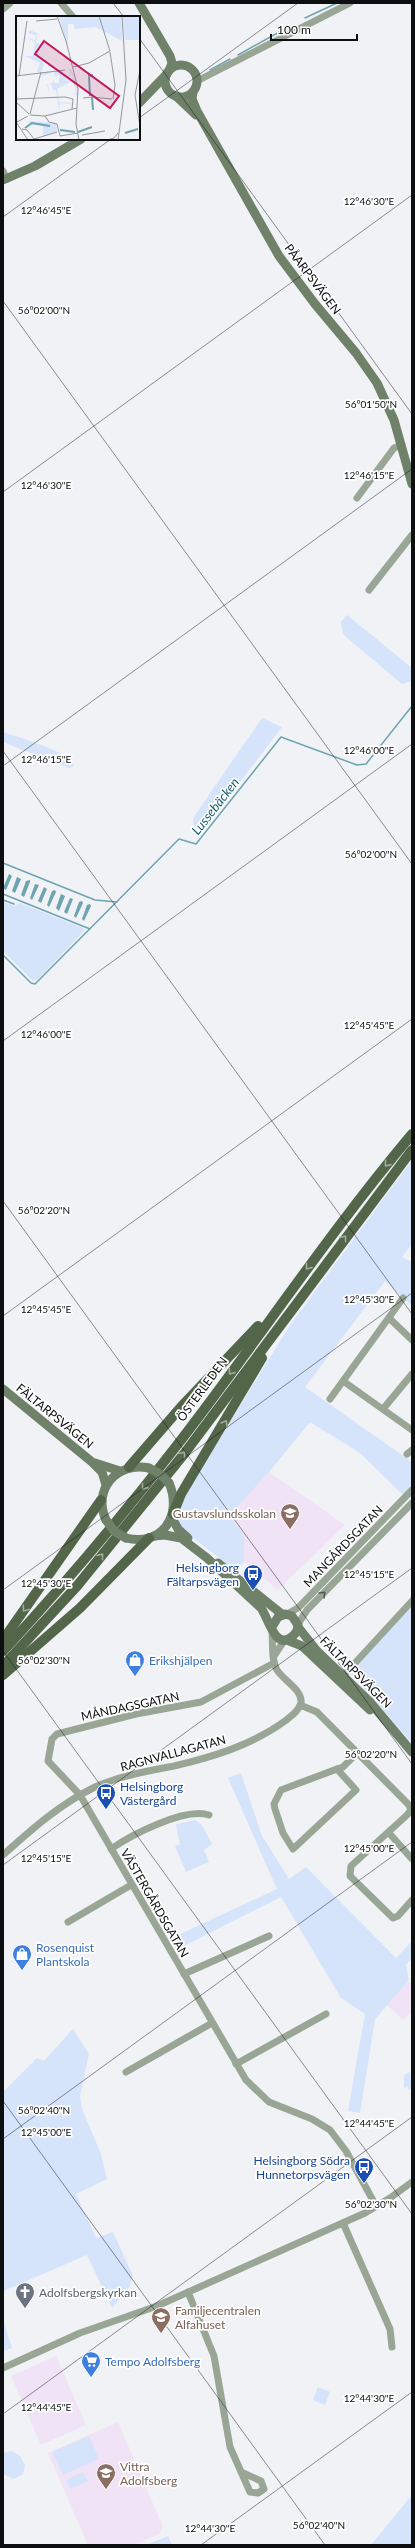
<svg xmlns="http://www.w3.org/2000/svg" width="415" height="2548" font-family="Lato,sans-serif">
<style>
.education{fill:#f1e3f6}
.green{fill:#d5e3fb}
.water{fill:#6da4b0}
.lines{fill:none;stroke-linecap:round;stroke-linejoin:round}
.stream{stroke:#6da4b0;stroke-width:1.5}
.street{stroke:#9aa695;stroke-width:7}
.secondary{stroke:#708169;stroke-width:9}
.primary{stroke:#536649;stroke-width:10}
.secondary-bridge{stroke:#708169;stroke-width:9}
.oneway{stroke:#a0ab9b}
.oneway2{stroke:#545a52}
.ticks{fill:none;stroke:#0d0e0f;stroke-width:1;stroke-opacity:0.45}
.labels{text-anchor:middle;dominant-baseline:central;stroke-width:3.5;stroke-linejoin:round;paint-order:stroke}
.street-label{font-size:12px;fill:#0d0e0f;stroke:#fff}
.education-label{font-size:12px;fill:#785e54;stroke:#fff;text-anchor:start}
.transit-label{font-size:12px;fill:#164399;stroke:#fff;text-anchor:end}
.shop-label{font-size:12px;fill:#366cbe;stroke:#fff;text-anchor:start}
.worship-label{font-size:12px;fill:#5b616d;stroke:#fff;text-anchor:start}
.water-label{font-size:13px;font-style:italic;fill:#145f6c;stroke:#fff}
.inset-river{fill:none;stroke:#6da4b0;stroke-width:2}
.inset-road{fill:none;stroke:#95979a;stroke-width:1}
.view{fill:#c2185b;fill-opacity:0.15;stroke:#c2185b;stroke-width:2}
.inset-edge{fill:none;stroke:#0d0e0f;stroke-width:2}
.ticks-label{font-size:10px;text-anchor:middle;fill:#0d0e0f;stroke:#fff;stroke-width:3.5;stroke-linejoin:round;paint-order:stroke}
</style>
<rect width="100%" height="100%" fill="#f0f2f6"/>
<!-- education -->
<g class="education">
<path d="M 269,1472 L 345,1525 L 278,1590 L 244,1562 L 244,1536 L 228,1516 Z"/>
<path d="M 408,1981 L 412,1985 L 412,2011 L 403,2020 L 386,2004 Z"/>
<path d="M 56,2356 L 86,2425 L 41,2445 L 11,2376 Z"/>
<path d="M 118,2422 L 163,2527 L 159,2534 L 134,2545 L 88,2545 L 48,2453 Z"/>
</g>
<!-- green -->
<g class="green">
<path d="M 347,615 L 412,668 L 412,681 L 402,684 L 346,637 L 343,633 L 341,622 Z"/>
<path d="M 262,718 L 282,727 L 208,824 L 194,832 L 193,818 Z"/>
<path d="M 3,732 C 17,737 72,752 74,766 L 69,768 L 3,742 Z"/>
<path d="M 3,902 L 14,906 L 20,903 L 83,928 L 84,931 L 38,979 L 33,981 L 3,951 Z"/>
<path d="M 412,1160 L 412,1244 L 402,1257 L 412,1262 L 412,1306 L 385,1281 L 305,1387 L 412,1462 L 412,1485 L 403,1495 L 360,1453 L 310,1422 L 269,1472 L 229,1516 L 244,1535 L 244,1562 L 236,1571 L 179,1527 L 177,1521 L 180,1503 L 290,1325 Z"/>
<path d="M 412,1605 L 412,1743 L 350,1673 Z"/>
<path d="M 241,1773 L 262,1836 L 289,1879 L 306,1867 L 396,1958 L 412,1941 L 412,1958 L 406,1965 L 409,1980 L 375,2019 L 360,2113 L 348,2111 L 365,2014 L 341,1998 L 281,1897 L 180,1948 L 174,1937 L 277,1889 L 228,1778 Z"/>
<path d="M 195,1820 L 202,1825 L 212,1844 L 204,1850 L 209,1862 L 186,1872 L 175,1846 L 180,1845 L 176,1824 Z"/>
<path d="M 73,2029 L 89,2054 L 80,2096 L 82,2109 L 101,2154 L 107,2179 L 76,2194 L 96,2238 L 113,2232 L 133,2276 L 129,2288 L 112,2308 L 87,2255 L 3,2291 L 3,2092 L 37,2058 L 44,2061 Z"/>
<path d="M 410,2072 L 412,2088 L 409,2090 L 408,2087 L 404,2088 L 404,2075 Z"/>
<path d="M 3,2320 L 12,2348 L 3,2351 Z"/>
<path d="M 318,2387 L 330,2392 L 325,2405 L 313,2400 Z"/>
<path d="M 89,2436 L 99,2459 L 63,2475 L 52,2452 Z"/>
<path d="M 12,2451 L 20,2456 L 25,2465 L 23,2474 L 14,2479 L 3,2474 L 3,2453 Z"/>
<path d="M 83,2472 L 88,2481 L 70,2489 L 66,2480 Z"/>
<path d="M 412,2495 L 412,2545 L 371,2545 Z"/>
<path d="M 168,2536 L 172,2545 L 146,2545 Z"/>
</g>
<!-- water -->
<g class="water">
<path d="M 9,874 L 12,876 L 6,890 L 3,888 Z"/>
<path d="M 17,877 L 21,879 L 15,893 L 12,891 Z"/>
<path d="M 30,880 L 30,882 L 24,897 L 21,895 L 26,881 Z"/>
<path d="M 35,884 L 39,885 L 32,900 L 30,898 Z"/>
<path d="M 44,887 L 47,889 L 41,903 L 38,901 Z"/>
<path d="M 55,890 L 56,892 L 49,907 L 47,905 L 52,891 Z"/>
<path d="M 61,894 L 65,896 L 59,911 L 56,908 Z"/>
<path d="M 70,898 L 73,899 L 67,914 L 64,912 Z"/>
<path d="M 82,901 L 83,903 L 76,918 L 74,916 L 79,902 Z"/>
<path d="M 90,904 L 91,906 L 84,921 L 82,919 L 87,905 Z"/>
</g>
<g class="lines">
<!-- stream -->
<g class="stream">
<path d="M 305,18 L 337,3"/>
<path d="M 238,55 L 290,26"/>
<path d="M 210,70 L 230,59"/>
<path d="M 3,863 L 95,900 L 117,902"/>
<path d="M 3,894 L 90,929"/>
<path d="M 3,900 L 14,904"/>
<path d="M 3,955 L 31,983 L 35,984 L 179,839 L 196,844 L 281,737 L 357,765 L 366,764 L 412,706"/>
</g>
<!-- street -->
<g class="street">
<path d="M 61,3 L 73,17"/>
<path d="M 3,9 L 10,3"/>
<path d="M 197,81 L 350,3"/>
<path d="M 3,171 L 7,179"/>
<path d="M 357,498 L 394,448 L 402,445"/>
<path d="M 369,590 L 412,535"/>
<path d="M 389,1318 L 412,1340"/>
<path d="M 343,1381 L 412,1430"/>
<path d="M 330,1399 L 403,1298"/>
<path d="M 383,1409 L 412,1374"/>
<path d="M 407,1454 L 412,1450"/>
<path d="M 287,1614 L 298,1608 L 412,1490"/>
<path d="M 298,1624 L 307,1610 L 412,1503"/>
<path d="M 274,1656 L 284,1641"/>
<path d="M 274,1663 L 201,1702 L 136,1714 L 57,1734 L 52,1739 L 48,1761 L 80,1795 L 246,2080 L 269,2102 L 312,2119 L 330,2130 L 346,2151 L 376,2206"/>
<path d="M 338,1675 L 344,1675 L 412,1601"/>
<path d="M 300,1705 L 317,1712 L 409,1805 L 411,1810 L 407,1815 L 351,1866 L 350,1876 L 393,1918 L 398,1916 L 412,1900"/>
<path d="M 337,1769 L 356,1790 L 293,1849 L 283,1833 L 275,1809 L 274,1804 L 281,1790 L 337,1769 L 343,1767 L 358,1752"/>
<path d="M 389,1833 L 412,1859"/>
<path d="M 111,1849 C 131,1835 185,1807 209,1815"/>
<path d="M 3,1855 C 32,1829 60,1804 95,1787 C 120,1776 147,1771 174,1766 C 213,1757 252,1745 285,1721 C 291,1716 299,1711 301,1703 C 303,1690 283,1680 277,1670 C 271,1660 273,1642 272,1631"/>
<path d="M 68,1922 L 131,1885"/>
<path d="M 184,1974 L 269,1936"/>
<path d="M 236,2064 L 326,2014"/>
<path d="M 126,2072 L 212,2023"/>
<path d="M 343,2223 L 390,2329 L 392,2347"/>
<path d="M 188,2292 L 214,2356 L 230,2447 L 250,2492 L 258,2493 L 264,2489 L 261,2481 L 241,2472"/>
<path d="M 3,2368 L 80,2333 L 157,2306 L 365,2213 L 390,2198 L 412,2182"/>
</g>
<!-- secondary -->
<g class="secondary">
<path d="M 139,3 L 170,56 L 172,63 L 169,71"/>
<circle cx="181" cy="81" r="16"/>
<path d="M 193,92 L 192,99 L 197,111 L 279,256 L 315,304 L 356,353 L 377,383 L 394,420 L 412,484"/>
<path d="M 176,96 L 196,115"/>
<path d="M 139,103 L 167,74"/>
<path d="M 3,180 L 35,166 L 81,139"/>
<path d="M 3,1389 L 92,1462 L 102,1472 L 106,1485"/>
<path d="M 95,1463 L 120,1471"/>
<path d="M 172,1518 L 178,1529 L 188,1538"/>
<path d="M 106,1520 C 92,1490 117,1461 149,1468"/>
<path d="M 154,1536 L 165,1535 L 181,1538 L 207,1558 L 261,1608 C 268,1617 275,1649 290,1638 C 295,1635 298,1631 298,1625 L 292,1616 L 285,1614 L 278,1617 L 272,1627"/>
<path d="M 126,1538 C 162,1547 183,1515 169,1483"/>
<path d="M 218,1563 L 283,1615"/>
<path d="M 298,1627 L 317,1651 L 369,1701 L 412,1752"/>
<path d="M 287,1640 L 302,1646 L 370,1710"/>
</g>
<!-- primary -->
<g class="primary">
<path d="M 129,1467 L 181,1407 L 258,1326"/>
<path d="M 173,1514 L 181,1494 L 262,1358"/>
<path d="M 3,1640 L 101,1500"/>
<path d="M 3,1651 C 63,1586 120,1519 174,1449 C 255,1345 327,1235 412,1134"/>
<path d="M 3,1666 L 77,1586 L 184,1454 L 412,1150"/>
<path d="M 3,1675 L 80,1608 L 149,1538"/>
</g>
<!-- secondary-bridge -->
<g class="secondary-bridge">
<path d="M 149,1468 L 160,1474 L 169,1483"/>
<path d="M 106,1520 L 114,1531 L 126,1538"/>
</g>
</g>
<!-- one-way arrows -->
<defs><path id="oneway-chevron" d="M-2-3.5L2.5 0L-2 3.5" fill="none" stroke-width="1.6" stroke-linecap="round" stroke-linejoin="round"/></defs>
<g class="oneway">
<use href="#oneway-chevron" transform="translate(387 1164) rotate(129)"/>
<use href="#oneway-chevron" transform="translate(344 1238) rotate(-53)"/>
<use href="#oneway-chevron" transform="translate(308 1267) rotate(128)"/>
<use href="#oneway-chevron" transform="translate(231 1372) rotate(126)"/>
<use href="#oneway-chevron" transform="translate(225 1423) rotate(-60)"/>
<use href="#oneway-chevron" transform="translate(183 1454) rotate(-52)"/>
<use href="#oneway-chevron" transform="translate(144 1487) rotate(129)"/>
<use href="#oneway-chevron" transform="translate(101 1556) rotate(-51)"/>
<use href="#oneway-chevron" transform="translate(25 1609) rotate(126)"/>
</g>
<use class="oneway2" href="#oneway-chevron" transform="translate(323 1594) rotate(-45)"/>
<!-- ticks -->
<path class="ticks" d="M 113,3 L 124,17M 139,38 L 412,414M 139,118 L 298,3M 3,217 L 111,139M 3,301 L 412,864M 3,492 L 412,195M 3,751 L 412,1314M 3,766 L 412,469M 3,1041 L 412,744M 3,1201 L 412,1764M 3,1316 L 412,1019M 3,1590 L 412,1293M 3,1651 L 412,2214M 3,1865 L 412,1568M 3,2101 L 325,2545M 3,2139 L 412,1842M 3,2414 L 412,2117M 201,2545 L 412,2392"/>
<!-- icons -->
<defs>
<symbol id="school-pin" viewBox="-11 -11 22 30"><path d="M0 17L-7.5 6A9.5 9.5 0 1 1 7.5 6Z" fill="#8d6e63" stroke="#fff"/><path d="M0-5L7-2L0 1L-7-2ZM-4 1L0 2.5L4 1V4Q0 6-4 4Z" fill="#fff"/></symbol>
<symbol id="bus-pin" viewBox="-11 -11 22 30"><path d="M0 17L-7.5 6A9.5 9.5 0 1 1 7.5 6Z" fill="#1a4fb4" stroke="#fff"/><path d="M-5-6H5V4H4V6H2V4H-2V6H-4V4H-5ZM-3.5-4V0h7V-4ZM-3.5 1.2v1.5H-2V1.2ZM2 1.2v1.5H3.5V1.2Z" fill="#fff"/></symbol>
<symbol id="shop-pin" viewBox="-11 -11 22 30"><path d="M0 17L-7.5 6A9.5 9.5 0 1 1 7.5 6Z" fill="#3f7fe0" stroke="#fff"/><path d="M-5-2.5h2.3a2.7 3.5 0 0 1 5.4 0H5L5.5 6h-11ZM-1.5-2.5h3a1.5 2.3 0 0 0-3 0Z" fill="#fff"/></symbol>
<symbol id="church-pin" viewBox="-11 -11 22 30"><path d="M0 17L-7.5 6A9.5 9.5 0 1 1 7.5 6Z" fill="#6b7280" stroke="#fff"/><path d="M-1.2-6h2.4v3.5h3.3v2.4h-3.3V6h-2.4V-.1h-3.3v-2.4h3.3Z" fill="#fff"/></symbol>
<symbol id="supermarket-pin" viewBox="-11 -11 22 30"><path d="M0 17L-7.5 6A9.5 9.5 0 1 1 7.5 6Z" fill="#3f7fe0" stroke="#fff"/><path d="M-6-5.5h2.5l.6 2H6L4.5 2H-2.5L-4.4-4H-6ZM-1.5 3.2a1.3 1.3 0 1 0 .1 0ZM3 3.2a1.3 1.3 0 1 0 .1 0Z" fill="#fff"/></symbol>
</defs>
<g fill-rule="evenodd">
<use href="#school-pin" x="279" y="1502" width="22" height="30"/>
<use href="#bus-pin" x="242" y="1563" width="22" height="30"/>
<use href="#shop-pin" x="124" y="1649" width="22" height="30"/>
<use href="#bus-pin" x="95" y="1782" width="22" height="30"/>
<use href="#shop-pin" x="11" y="1943" width="22" height="30"/>
<use href="#bus-pin" x="353" y="2156" width="22" height="30"/>
<use href="#church-pin" x="14" y="2281" width="22" height="30"/>
<use href="#school-pin" x="150" y="2306" width="22" height="30"/>
<use href="#supermarket-pin" x="80" y="2350" width="22" height="30"/>
<use href="#school-pin" x="95" y="2462" width="22" height="30"/>
</g>
<g class="labels">
<!-- street labels -->
<g class="street-label">
<text transform="translate(313 279) rotate(53)">PÅARPSVÄGEN</text>
<text transform="translate(202 1389) rotate(-54)">ÖSTERLEDEN</text>
<text transform="translate(55 1416) rotate(39)">FÄLTARPSVÄGEN</text>
<text transform="translate(343 1546) rotate(-46)">MANGÅRDSGATAN</text>
<text transform="translate(356 1672) rotate(45)">FÄLTARPSVÄGEN</text>
<text transform="translate(130 1706) rotate(-12)">MÅNDAGSGATAN</text>
<text transform="translate(173 1753) rotate(-15)">RAGNVALLAGATAN</text>
<text transform="translate(155 1903) rotate(60)">VÄSTERGÅRDSGATAN</text>
</g>
<!-- education labels -->
<g class="education-label">
<text x="276" y="1513" text-anchor="end">Gustavslundsskolan</text>
<text x="175" y="2310">Familjecentralen<tspan x="175" dy="14">Alfahuset</tspan></text>
<text x="120" y="2466">Vittra<tspan x="120" dy="14">Adolfsberg</tspan></text>
</g>
<!-- transit labels -->
<g class="transit-label">
<text x="239" y="1567">Helsingborg<tspan x="239" dy="14">Fältarpsvägen</tspan></text>
<text x="120" y="1786" text-anchor="start">Helsingborg<tspan x="120" dy="14">Västergård</tspan></text>
<text x="350" y="2160">Helsingborg Södra<tspan x="350" dy="14">Hunnetorpsvägen</tspan></text>
</g>
<!-- shop labels -->
<g class="shop-label">
<text x="149" y="1660">Erikshjälpen</text>
<text x="36" y="1947">Rosenquist<tspan x="36" dy="14">Plantskola</tspan></text>
<text x="105" y="2361">Tempo Adolfsberg</text>
</g>
<!-- worship labels -->
<g class="worship-label">
<text x="39" y="2292">Adolfsbergskyrkan</text>
</g>
<!-- water labels -->
<g class="water-label">
<text transform="translate(215 806) rotate(-52)">Lussebäcken</text>
</g>
</g>
<!-- overview -->
<g transform="translate(16 16)">
<rect width="124" height="124" fill="#f0f2f6"/>
<path d="M 49,0 L 105,0 L 106,25 L 80,11 L 58,13 L 58,8 L 52,8 L 52,29 L 43,2 ZM 106,0 L 124,0 L 124,24 L 109,24 ZM 13,14 L 21,17 L 20,27 L 26,28 L 20,32 L 23,43 L 30,46 L 26,47 L 28,48 L 25,56 L 21,56 L 24,47 L 9,40 L 17,40 L 19,26 L 11,22 L 19,24 L 20,19 L 12,17 ZM 52,53 L 55,53 L 58,60 L 62,83 L 60,78 L 57,79 L 60,77 L 57,65 L 52,67 L 41,73 L 43,86 L 54,87 L 55,83 L 54,93 L 54,88 L 44,87 L 43,96 L 29,100 L 43,95 L 41,81 L 38,81 L 41,80 L 40,74 L 37,74 L 35,68 L 32,68 L 34,81 L 31,68 L 37,67 L 37,63 L 39,67 L 43,67 L 43,61 L 45,60 L 38,60 L 38,56 L 25,60 L 26,57 L 46,54 L 51,65 L 57,64 L 56,59 L 51,61 L 55,58 ZM 14,105 L 40,107 L 41,116 L 27,120 L 27,110 L 15,109 L 10,112 Z" fill="#d5e3fb"/>
<path class="inset-river" d="M 74,80 L 73,60 L 77,59M 76,81 L 77,94M 9,112 L 16,107 L 34,110M 44,114 L 59,116M 62,116 L 76,111M 109,117 L 122,113"/>
<path class="inset-road" d="M 41,0 L 50,25 L 62,73 L 60,108 L 63,124M 83,0 L 94,35M 20,5 L 41,3M 94,36 L 99,69 L 97,83M 57,51 L 73,47 L 94,35M 124,54 L 119,79 L 124,110M 0,60 L 49,54M 3,60 L 11,5M 67,82 L 76,81 L 96,83M 0,83 L 49,81 L 57,83 L 56,93M 0,86 L 13,98M 14,98 L 25,56M 14,99 L 29,100 L 61,92M 29,100 L 33,106 L 41,108 L 44,120M 0,106 L 12,124M 1,106 L 12,100M 6,113 L 11,114 L 18,123 L 41,116M 66,119 L 89,115M 44,120 L 62,117M 91,124 L 98,122 L 102,117M 102,124 L 110,64 L 106,0"/>
<path class="view" d="M 28,25 L 103,80 L 94,92 L 19,38 Z"/>
<rect width="124" height="124" class="inset-edge"/>
</g>
<g class="ticks-label">
<text x="369" y="205">12°46'30"E</text>
<text x="46" y="214">12°46'45"E</text>
<text x="44" y="314">56°02'00"N</text>
<text x="371" y="408">56°01'50"N</text>
<text x="369" y="479">12°46'15"E</text>
<text x="46" y="489">12°46'30"E</text>
<text x="369" y="754">12°46'00"E</text>
<text x="46" y="763">12°46'15"E</text>
<text x="371" y="858">56°02'00"N</text>
<text x="369" y="1029">12°45'45"E</text>
<text x="46" y="1038">12°46'00"E</text>
<text x="44" y="1214">56°02'20"N</text>
<text x="369" y="1303">12°45'30"E</text>
<text x="46" y="1313">12°45'45"E</text>
<text x="369" y="1578">12°45'15"E</text>
<text x="46" y="1587">12°45'30"E</text>
<text x="44" y="1664">56°02'30"N</text>
<text x="371" y="1758">56°02'20"N</text>
<text x="369" y="1852">12°45'00"E</text>
<text x="46" y="1862">12°45'15"E</text>
<text x="44" y="2114">56°02'40"N</text>
<text x="369" y="2127">12°44'45"E</text>
<text x="46" y="2136">12°45'00"E</text>
<text x="371" y="2208">56°02'30"N</text>
<text x="369" y="2402">12°44'30"E</text>
<text x="46" y="2411">12°44'45"E</text>
<text x="319" y="2529">56°02'40"N</text>
<text x="210" y="2532">12°44'30"E</text>
</g>
<!-- border -->
<rect width="415" height="2548" fill="none" stroke="#0d0e0f" stroke-width="8"/>
<!-- scale -->
<path d="M271 34v6h86v-6" fill="none" stroke="#0d0e0f" stroke-width="2"/>
<text x="277" y="34" font-size="12" fill="#0d0e0f" stroke="#ffffff" stroke-width="3" paint-order="stroke">100 m</text>
</svg>
